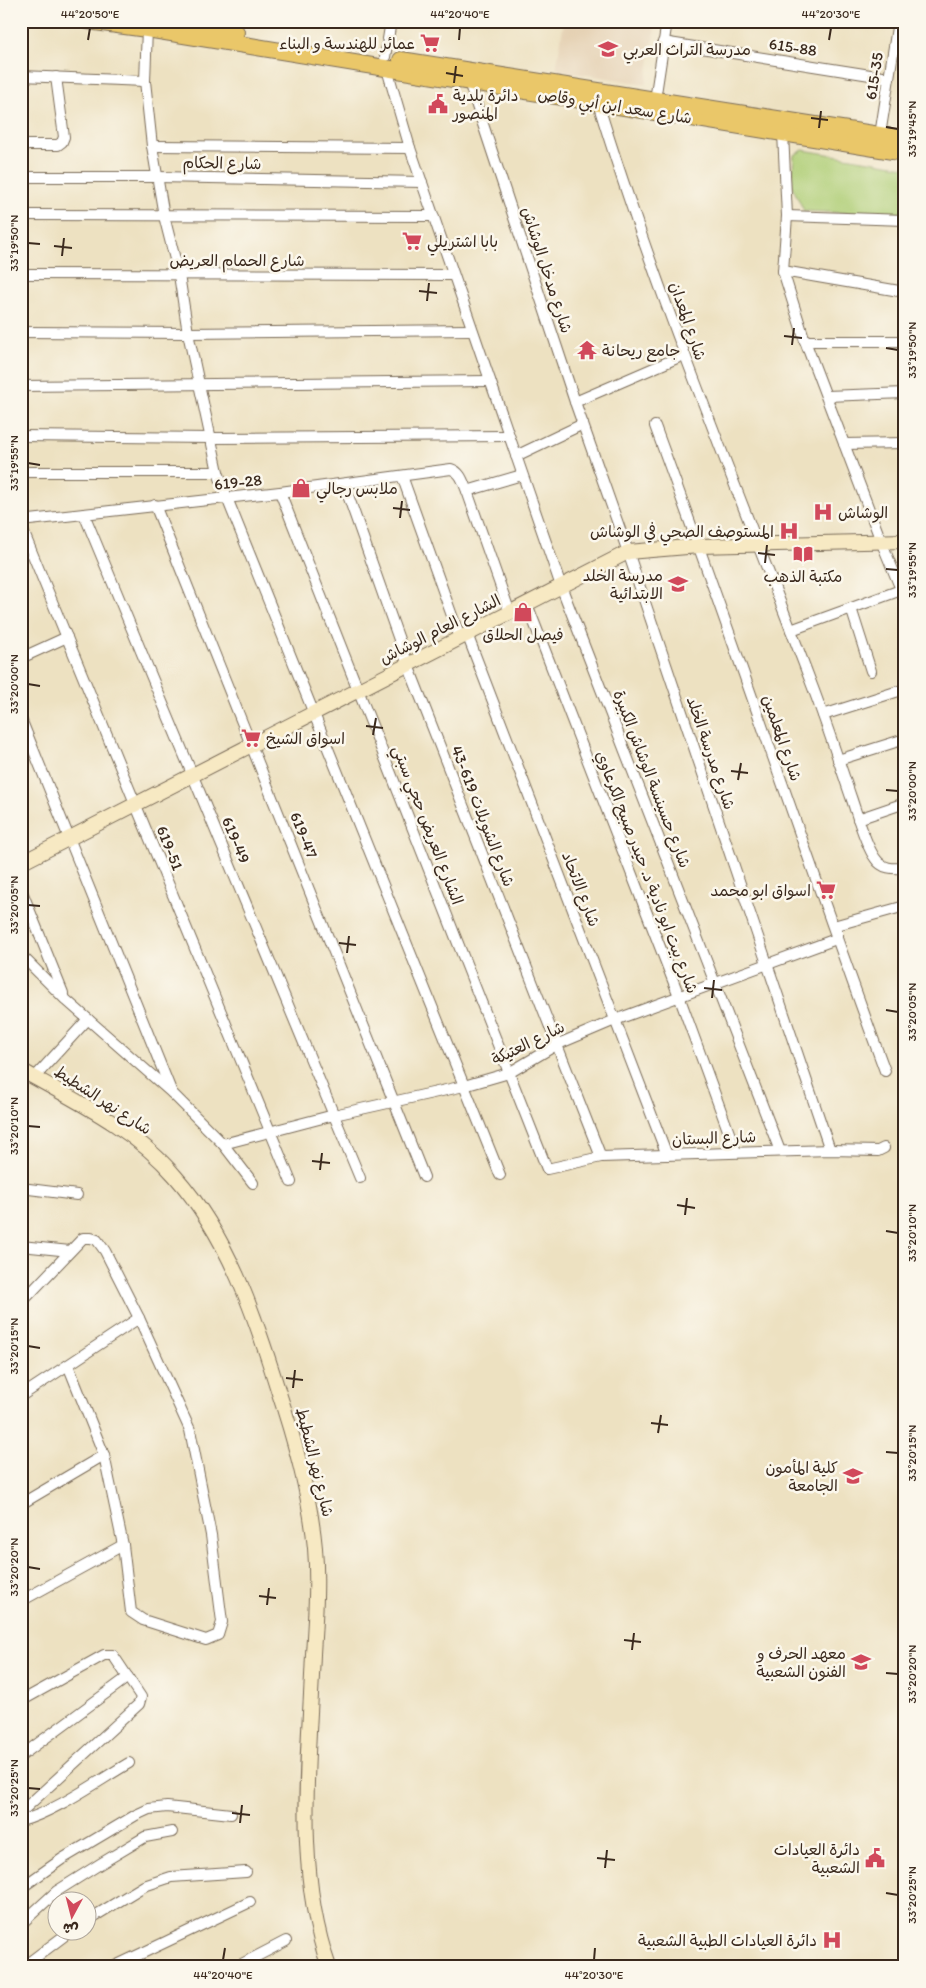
<svg xmlns="http://www.w3.org/2000/svg" width="926" height="1988" font-family="Itim,'Playpen Sans Arabic',sans-serif">
<style>
.built{fill:#e5d1b4}
.green{fill:#aecd74;stroke:#747c49}
.lines{fill:none;stroke-linecap:round;stroke-linejoin:round}
.street-casing{stroke:#796a57;stroke-width:12}
.secondary-casing{stroke:#796a57;stroke-width:16}
.primary-casing{stroke:#796a57;stroke-width:18}
.street{stroke:#fff;stroke-width:10}
.secondary{stroke:#f7e9c3;stroke-width:14}
.primary{stroke:#eac769;stroke-width:16}
.ticks{fill:none;stroke:#3b2a1e;stroke-width:2}
.labels{text-anchor:middle;dominant-baseline:central;stroke-width:5;stroke-linejoin:round;paint-order:stroke}
.poi-label{font-size:16px;fill:#3b2a1e;stroke:#fbf7ec;text-anchor:end}
.street-label{font-size:16px;fill:#3b2a1e;stroke:#fbf7ec}
.neatline{fill:none;stroke:#3b2a1e;stroke-width:2}
.ticks-label{font-size:12px;text-anchor:middle;fill:#3b2a1e}
</style>
<rect width="100%" height="100%" fill="#fbf7ec"/>
<filter id="ink" filterUnits="userSpaceOnUse"><feTurbulence type="fractalNoise" baseFrequency=".02" numOctaves="2"/><feDisplacementMap in="SourceGraphic" scale="10" xChannelSelector="R" yChannelSelector="G"/><feConvolveMatrix kernelMatrix="1 2 1 2 8 2 1 2 1" color-interpolation-filters="sRGB"/></filter>
<filter id="wash" filterUnits="userSpaceOnUse"><feTurbulence type="fractalNoise" baseFrequency=".0096" numOctaves="4" result="noise"/><feDisplacementMap in="SourceGraphic" scale="20" xChannelSelector="R" yChannelSelector="G"/><feGaussianBlur stdDeviation="1.12" result="paint"/><feColorMatrix in="noise" values="0 0 0 0 0 0 0 0 0 0 0 0 0 0 0 0 0 1.4 0 .05"/><feComposite in="paint" operator="in"/></filter>
<g filter="url(#wash)">
<rect width="100%" height="100%" fill="#ede1c1"/>
<!-- built -->
<path class="built" d="M 564,21 L 656,21 L 646,84 L 556,70 Z"/>
<!-- green -->
<path class="green" d="M 803,150 L 905,167 L 905,216 L 804,211 L 792,186 L 794,155 Z"/>
</g>
<g filter="url(#ink)">
<g class="lines">
<defs>
<g id="street">
<path d="M 147,29 L 145,81 L 152,146 L 164,216 L 179,275 L 188,333 L 218,472 L 227,498 L 500,1175"/>
<path d="M 663,42 L 889,78"/>
<path d="M 385,57 L 391,21"/>
<path d="M 387,69 L 410,148 L 561,586 L 780,1151"/>
<path d="M 21,76 L 145,81"/>
<path d="M 469,82 L 575,402 L 628,552 L 830,1150"/>
<path d="M 655,100 L 667,21"/>
<path d="M 598,103 C 659,302 740,494 813,688 C 827,725 839,762 852,800 C 857,815 866,846 875,858 C 882,869 893,869 905,868"/>
<path d="M 783,133 L 787,216 L 783,271 L 805,341 L 881,541 L 905,599"/>
<path d="M 880,135 L 898,21"/>
<path d="M 21,145 L 58,145 L 62,142 L 64,137 L 56,77"/>
<path d="M 152,146 L 410,148"/>
<path d="M 21,177 L 157,177 L 422,182"/>
<path d="M 21,215 L 433,216"/>
<path d="M 787,216 L 905,220"/>
<path d="M 783,271 L 905,292"/>
<path d="M 21,274 L 453,275"/>
<path d="M 21,332 L 188,333 L 472,330"/>
<path d="M 805,341 L 905,341"/>
<path d="M 21,386 L 490,381"/>
<path d="M 827,396 L 905,393"/>
<path d="M 575,402 L 684,355"/>
<path d="M 655,426 C 734,640 806,857 885,1071"/>
<path d="M 21,436 L 211,438 L 509,436"/>
<path d="M 844,444 L 905,443"/>
<path d="M 516,456 L 583,424"/>
<path d="M 21,472 L 218,472"/>
<path d="M 402,476 L 460,638"/>
<path d="M 344,484 L 408,665 L 601,1157"/>
<path d="M 467,491 L 522,475"/>
<path d="M 280,492 L 547,1169 L 601,1157 L 830,1150 L 878,1151 L 884,1148"/>
<path d="M 155,505 L 424,1177"/>
<path d="M 84,514 L 360,1178"/>
<path d="M 21,521 L 280,492 L 451,469 C 461,472 463,482 467,491 L 510,613"/>
<path d="M 21,526 L 291,1182"/>
<path d="M 527,604 L 679,996 L 736,1152"/>
<path d="M 851,608 L 871,671"/>
<path d="M 791,630 L 901,590"/>
<path d="M 467,634 L 667,1155"/>
<path d="M 21,658 L 67,637"/>
<path d="M 823,715 L 905,689"/>
<path d="M 21,719 L 172,1093"/>
<path d="M 838,760 L 905,739"/>
<path d="M 858,819 L 905,803"/>
<path d="M 21,889 L 63,993"/>
<path d="M 837,936 L 837,925 L 905,906"/>
<path d="M 21,955 L 65,999 L 172,1093 L 223,1144 L 253,1183"/>
<path d="M 35,1077 L 88,1019"/>
<path d="M 223,1144 L 334,1115 L 464,1086 L 509,1073 L 556,1045 L 615,1020 L 836,939"/>
<path d="M 21,1188 L 77,1195"/>
<path d="M 21,1246 L 70,1251"/>
<path d="M 21,1303 L 83,1238 L 91,1238 L 97,1240 L 105,1251 L 139,1318 L 190,1430 L 211,1535 L 222,1622 L 218,1635 L 206,1640 L 143,1620 L 131,1612 L 123,1545 L 104,1455 L 68,1365"/>
<path d="M 21,1396 L 139,1318"/>
<path d="M 21,1504 L 104,1455"/>
<path d="M 21,1601 L 123,1545"/>
<path d="M 21,1701 L 104,1655 L 113,1655 L 141,1697 L 139,1704 L 21,1812"/>
<path d="M 21,1756 L 128,1677"/>
<path d="M 21,1821 C 55,1812 98,1781 129,1763"/>
<path d="M 21,1888 L 62,1859 L 136,1815 L 149,1809 L 167,1807 L 231,1814"/>
<path d="M 88,1920 L 144,1886 L 171,1877 L 246,1872"/>
<path d="M 21,1924 L 57,1891 L 100,1864 L 145,1837 L 172,1832"/>
<path d="M 23,1967 L 72,1930"/>
<path d="M 113,1967 L 250,1902"/>
<path d="M 236,1967 L 286,1941"/>
</g>
<g id="secondary">
<path d="M 21,863 L 628,552 L 699,546 L 905,541"/>
<path d="M 21,1070 C 74,1100 135,1129 175,1176 C 228,1236 255,1315 278,1390 C 295,1441 310,1494 315,1548 C 318,1583 315,1619 313,1654 C 309,1757 294,1868 329,1967"/>
</g>
<g id="primary">
<path d="M 88,21 L 147,29 L 905,153"/>
<path d="M 171,21 L 236,32"/>
<path d="M 401,60 L 905,139"/>
</g>
</defs>
<!-- street casing -->
<use href="#street" class="street-casing"/>
<!-- secondary casing -->
<use href="#secondary" class="secondary-casing"/>
<!-- primary casing -->
<use href="#primary" class="primary-casing"/>
<!-- street -->
<use href="#street" class="street"/>
<!-- secondary -->
<use href="#secondary" class="secondary"/>
<!-- primary -->
<use href="#primary" class="primary"/>
</g>
</g>
<!-- ticks -->
<path class="ticks" d="M 88,40 L 90,28M 459,40 L 460,28M 829,40 L 831,28M 446,73 L 463,76M 454,83 L 456,66M 811,118 L 828,120M 886,127 L 898,129M 819,128 L 821,111M 28,243 L 40,244M 54,246 L 72,248M 62,256 L 64,238M 419,291 L 437,293M 427,301 L 429,283M 784,336 L 802,338M 792,345 L 794,328M 886,348 L 898,350M 28,463 L 40,465M 393,508 L 410,510M 400,518 L 402,501M 758,553 L 775,555M 765,563 L 767,545M 886,569 L 898,570M 28,684 L 40,686M 366,726 L 383,728M 373,735 L 376,718M 731,771 L 748,773M 738,780 L 741,763M 886,790 L 898,791M 28,905 L 40,906M 339,943 L 356,945M 347,953 L 349,936M 704,988 L 722,990M 712,998 L 714,980M 886,1010 L 898,1012M 28,1126 L 40,1127M 312,1161 L 330,1163M 320,1170 L 322,1153M 677,1205 L 695,1208M 685,1215 L 687,1198M 886,1231 L 898,1233M 28,1346 L 40,1348M 286,1378 L 303,1380M 293,1388 L 295,1370M 651,1423 L 668,1425M 658,1433 L 661,1415M 886,1452 L 898,1453M 28,1567 L 40,1569M 259,1596 L 276,1598M 267,1605 L 269,1588M 624,1640 L 641,1642M 632,1650 L 634,1633M 886,1673 L 898,1674M 28,1788 L 40,1789M 232,1813 L 250,1815M 240,1823 L 242,1805M 597,1858 L 615,1860M 605,1868 L 607,1850M 886,1893 L 898,1895M 223,1960 L 225,1948M 594,1960 L 595,1948"/>
<!-- icons -->
<defs>
<symbol id="supermarket-bare" viewBox="-9 -9 18 18"><path d="M-6-5.5h2.5l.6 2H6L4.5 2H-2.5L-4.4-4H-6ZM-1.5 3.2a1.3 1.3 0 1 0 .1 0ZM3 3.2a1.3 1.3 0 1 0 .1 0Z" fill="#d1495b" stroke="#fbf7ec" stroke-width="2.5" paint-order="stroke"/></symbol>
<symbol id="school-bare" viewBox="-9 -9 18 18"><path d="M0-5L7-2L0 1L-7-2ZM-4 1L0 2.5L4 1V4Q0 6-4 4Z" fill="#d1495b" stroke="#fbf7ec" stroke-width="2.5" paint-order="stroke"/></symbol>
<symbol id="civic-bare" viewBox="-9 -9 18 18"><path d="M-.6-6.5H3V-4.5H.6V-3L4-1V1h2V6H-6V1h2V-1L-.6-3ZM-1.2 2.5V6h2.4V2.5Z" fill="#d1495b" stroke="#fbf7ec" stroke-width="2.5" paint-order="stroke"/></symbol>
<symbol id="temple-bare" viewBox="-9 -9 18 18"><path d="M0-6L5-2H3V0L6.5 2.5H4V6H1.5V3h-3V6H-4V2.5H-6.5L-3 0V-2H-5Z" fill="#d1495b" stroke="#fbf7ec" stroke-width="2.5" paint-order="stroke"/></symbol>
<symbol id="shop-bare" viewBox="-9 -9 18 18"><path d="M-5-2.5h2.3a2.7 3.5 0 0 1 5.4 0H5L5.5 6h-11ZM-1.5-2.5h3a1.5 2.3 0 0 0-3 0Z" fill="#d1495b" stroke="#fbf7ec" stroke-width="2.5" paint-order="stroke"/></symbol>
<symbol id="hospital-bare" viewBox="-9 -9 18 18"><path d="M-5-5h3v3.5h4V-5h3V5h-3V1.5h-4V5h-3Z" fill="#d1495b" stroke="#fbf7ec" stroke-width="2.5" paint-order="stroke"/></symbol>
<symbol id="library-bare" viewBox="-9 -9 18 18"><path d="M-6-4Q-3-5.5-.7-3.5V5Q-3 3-6 4ZM6-4Q3-5.5 .7-3.5V5Q3 3 6 4Z" fill="#d1495b" stroke="#fbf7ec" stroke-width="2.5" paint-order="stroke"/></symbol>
</defs>
<g fill-rule="evenodd">
<use href="#supermarket-bare" x="416" y="29" width="28" height="28"/>
<use href="#school-bare" x="594" y="35" width="28" height="28"/>
<use href="#civic-bare" x="424" y="90" width="28" height="28"/>
<use href="#supermarket-bare" x="398" y="227" width="28" height="28"/>
<use href="#temple-bare" x="573" y="336" width="28" height="28"/>
<use href="#shop-bare" x="287" y="474" width="28" height="28"/>
<use href="#hospital-bare" x="809" y="498" width="28" height="28"/>
<use href="#hospital-bare" x="775" y="517" width="28" height="28"/>
<use href="#library-bare" x="789" y="540" width="28" height="28"/>
<use href="#school-bare" x="664" y="570" width="28" height="28"/>
<use href="#shop-bare" x="509" y="598" width="28" height="28"/>
<use href="#supermarket-bare" x="237" y="724" width="28" height="28"/>
<use href="#supermarket-bare" x="812" y="876" width="28" height="28"/>
<use href="#school-bare" x="839" y="1462" width="28" height="28"/>
<use href="#school-bare" x="847" y="1648" width="28" height="28"/>
<use href="#civic-bare" x="861" y="1844" width="28" height="28"/>
<use href="#hospital-bare" x="818" y="1926" width="28" height="28"/>
</g>
<g class="labels">
<!-- poi labels -->
<g class="poi-label">
<text x="415" y="43">عمائر للهندسة و البناء</text>
<text x="623" y="49" text-anchor="start">مدرسة التراث العربي</text>
<text x="453" y="95" text-anchor="start">دائرة بلدية<tspan x="453" dy="18">المنصور</tspan></text>
<text x="427" y="241" text-anchor="start">بابا اشتريلي</text>
<text x="602" y="350" text-anchor="start">جامع ريحانة</text>
<text x="316" y="488" text-anchor="start">ملابس رجالي</text>
<text x="838" y="512" text-anchor="start">الوشاش</text>
<text x="774" y="531">المستوصف الصحي في الوشاش</text>
<text x="663" y="575">مدرسة الخلد<tspan x="663" dy="18">الابتدائية</tspan></text>
<text x="803" y="576" text-anchor="middle">مكتبة الذهب</text>
<text x="523" y="634" text-anchor="middle">فيصل الحلاق</text>
<text x="266" y="738" text-anchor="start">اسواق الشيخ</text>
<text x="811" y="890">اسواق ابو محمد</text>
<text x="838" y="1467">كلية المأمون<tspan x="838" dy="18">الجامعة</tspan></text>
<text x="846" y="1653">معهد الحرف و<tspan x="846" dy="18">الفنون الشعبية</tspan></text>
<text x="860" y="1849">دائرة العيادات<tspan x="860" dy="18">الشعبية</tspan></text>
<text x="817" y="1940">دائرة العيادات الطبية الشعبية</text>
</g>
<!-- street labels -->
<g class="street-label">
<text transform="translate(793 47) rotate(9)">615-88</text>
<text transform="translate(874 76) rotate(-81)">615-35</text>
<text transform="translate(615 106) rotate(9)">شارع سعد ابن أبي وقاص</text>
<text transform="translate(222 163) rotate(1)">شارع الحكام</text>
<text x="237" y="260">شارع الحمام العريض</text>
<text transform="translate(547 270) rotate(72)">شارع مدخل الوشاش</text>
<text transform="translate(688 321) rotate(71)">شارع المعدان</text>
<text transform="translate(238 482) rotate(-6)">619-28</text>
<text transform="translate(440 629) rotate(-27)">الشارع العام الوشاش</text>
<text transform="translate(782 738) rotate(71)">شارع المعلمين</text>
<text transform="translate(711 753) rotate(71)">شارع مدرسة الخلد</text>
<text transform="translate(652 779) rotate(69)">شارع حسينسة الوشاش الكبيرة</text>
<text transform="translate(483 816) rotate(69)">شارع الشويلات 619-43</text>
<text transform="translate(428 825) rotate(69)">الشارع العريض حجي سبتي</text>
<text transform="translate(304 835) rotate(68)">619-47</text>
<text transform="translate(236 840) rotate(67)">619-49</text>
<text transform="translate(170 848) rotate(68)">619-51</text>
<text transform="translate(647 872) rotate(69)">شارع بيت ابو نادية د. حيدر صبيح الكرعاوي</text>
<text transform="translate(581 889) rotate(69)">شارع الاتحاد</text>
<text transform="translate(528 1043) rotate(-26)">شارع العتيکة</text>
<text transform="translate(103 1100) rotate(33)">شارع نهر الشطيط</text>
<text transform="translate(714 1138) rotate(-2)">شارع البستان</text>
<text transform="translate(315 1462) rotate(76)">شارع نهر الشطيط</text>
</g>
</g>
<!-- margin -->
<rect width="926" height="1988" fill="none" stroke="#fbf7ec" stroke-width="55"/>
<!-- north arrow -->
<g transform="translate(72 1916) rotate(187)"><circle r="24" fill="#fbf7ec" stroke="#aea59a"/>
<path d="M0-4L9 19L0 12L-9 19Z" fill="#d1495b"/>
<text y="-8" font-size="14" font-weight="bold" text-anchor="middle" fill="#3b2a1e">ش</text>
</g>
<rect x="28" y="28" width="870" height="1932" class="neatline"/>
<g class="ticks-label">
<text x="90" y="18">44°20'50"E</text>
<text x="460" y="18">44°20'40"E</text>
<text x="831" y="18">44°20'30"E</text>
<text transform="translate(912 129) rotate(-90)" y="4">33°19'45"N</text>
<text transform="translate(14 243) rotate(-90)" y="4">33°19'50"N</text>
<text transform="translate(912 350) rotate(-90)" y="4">33°19'50"N</text>
<text transform="translate(14 463) rotate(-90)" y="4">33°19'55"N</text>
<text transform="translate(912 570) rotate(-90)" y="4">33°19'55"N</text>
<text transform="translate(14 684) rotate(-90)" y="4">33°20'00"N</text>
<text transform="translate(912 791) rotate(-90)" y="4">33°20'00"N</text>
<text transform="translate(14 905) rotate(-90)" y="4">33°20'05"N</text>
<text transform="translate(912 1012) rotate(-90)" y="4">33°20'05"N</text>
<text transform="translate(14 1126) rotate(-90)" y="4">33°20'10"N</text>
<text transform="translate(912 1233) rotate(-90)" y="4">33°20'10"N</text>
<text transform="translate(14 1346) rotate(-90)" y="4">33°20'15"N</text>
<text transform="translate(912 1453) rotate(-90)" y="4">33°20'15"N</text>
<text transform="translate(14 1567) rotate(-90)" y="4">33°20'20"N</text>
<text transform="translate(912 1674) rotate(-90)" y="4">33°20'20"N</text>
<text transform="translate(14 1788) rotate(-90)" y="4">33°20'25"N</text>
<text transform="translate(912 1895) rotate(-90)" y="4">33°20'25"N</text>
<text x="223" y="1979">44°20'40"E</text>
<text x="594" y="1979">44°20'30"E</text>
</g>
</svg>
